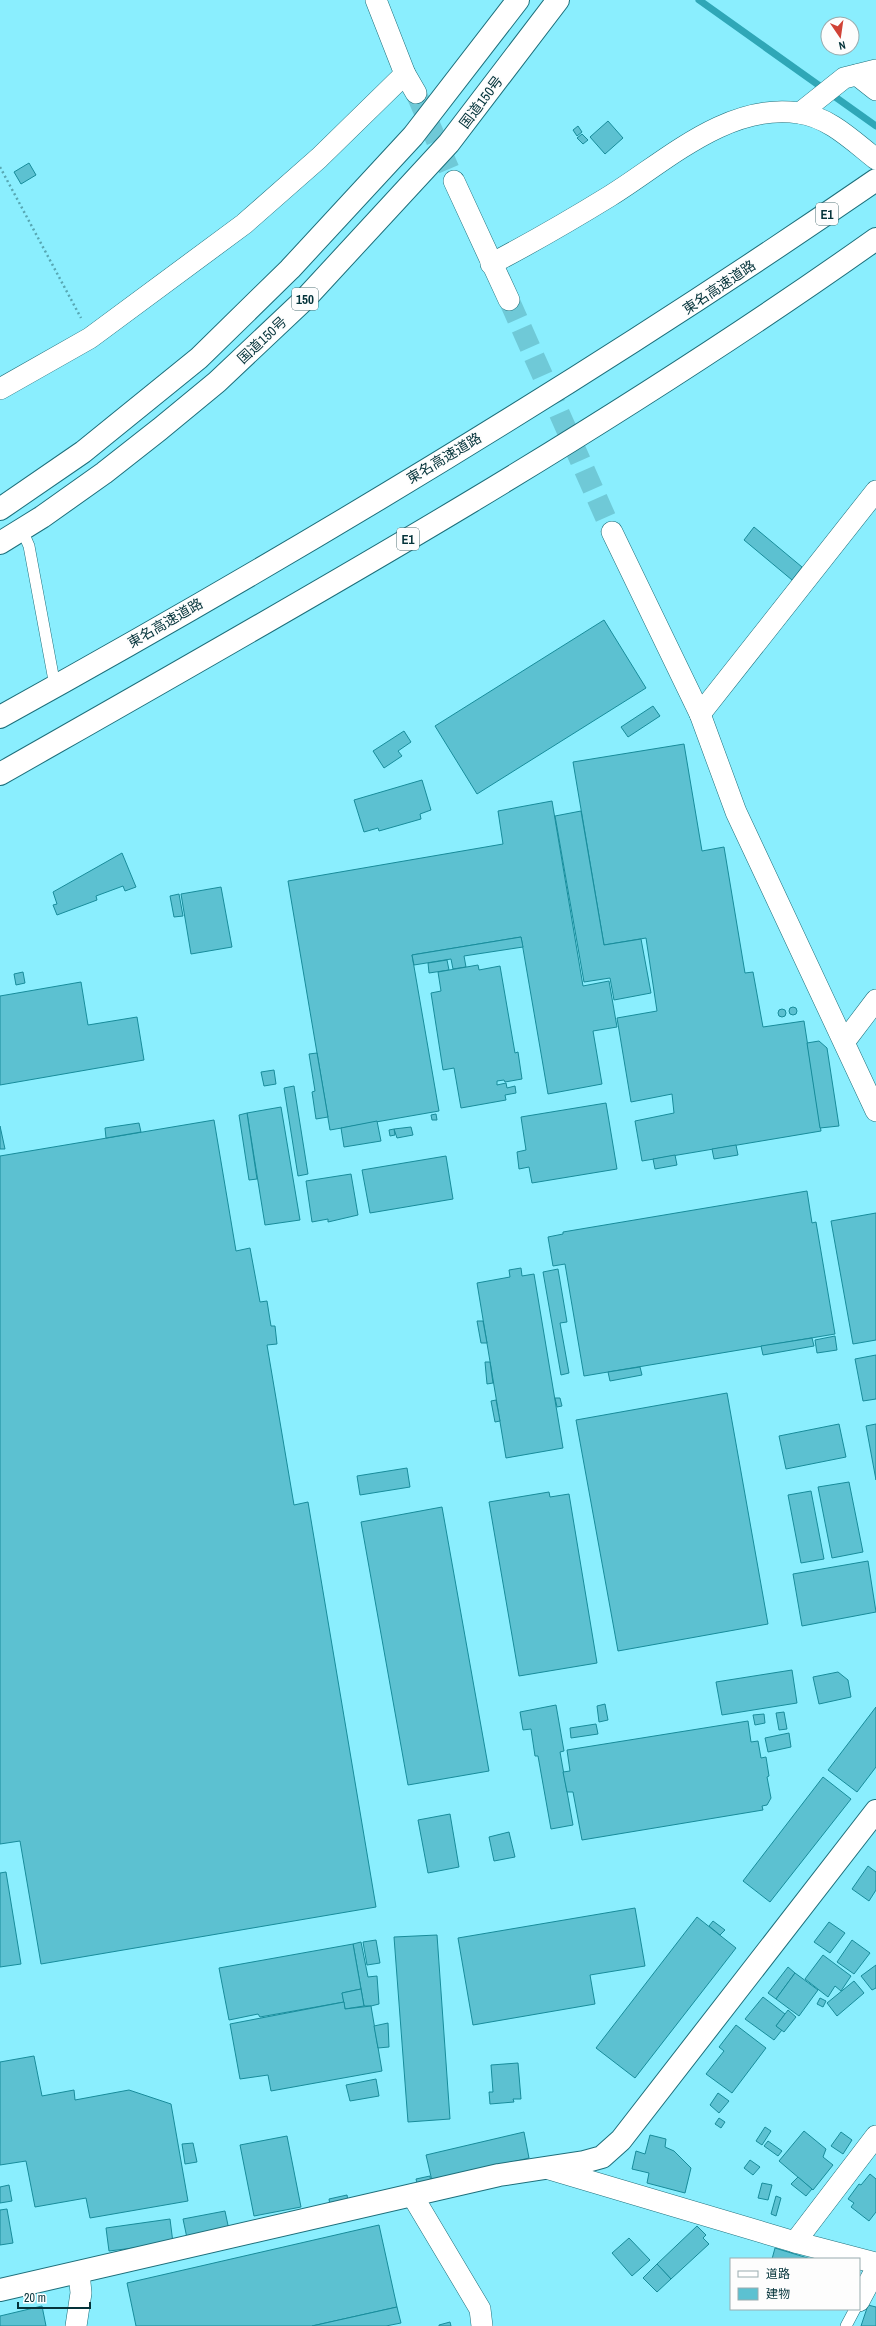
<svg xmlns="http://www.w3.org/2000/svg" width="876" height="2326" font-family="'Archivo Narrow','Noto Sans JP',sans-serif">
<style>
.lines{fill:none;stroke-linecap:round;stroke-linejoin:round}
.stream{stroke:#2fa7b7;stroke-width:7}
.building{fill:#5cc1d1;stroke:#188c9b}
.minor-tunnel{stroke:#6fc9d7;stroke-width:21;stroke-dasharray:21 10;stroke-linecap:butt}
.service-casing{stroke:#1d6f7b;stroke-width:12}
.minor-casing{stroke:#1d6f7b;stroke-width:22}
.tertiary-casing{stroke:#1d6f7b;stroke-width:24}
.trunk-casing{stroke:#1d6f7b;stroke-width:24}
.motorway-casing{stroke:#1d6f7b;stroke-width:24}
.path{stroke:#57a7b3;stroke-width:2.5;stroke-dasharray:2 3;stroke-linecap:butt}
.service{stroke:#fff;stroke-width:11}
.minor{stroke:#fff;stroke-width:21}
.tertiary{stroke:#fff;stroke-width:22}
.trunk{stroke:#fff;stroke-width:22}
.motorway{stroke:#fff;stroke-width:22}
.labels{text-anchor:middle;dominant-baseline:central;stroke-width:3.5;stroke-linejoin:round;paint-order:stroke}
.shield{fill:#fdfdfd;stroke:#4f7074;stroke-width:1}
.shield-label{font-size:13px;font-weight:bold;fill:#04333a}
.street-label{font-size:14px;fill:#04333a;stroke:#fdfdfd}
</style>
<rect width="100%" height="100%" fill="#8aeefe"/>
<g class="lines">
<!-- stream -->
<path class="stream" d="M 699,0 L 876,126"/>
</g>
<!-- building -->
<g class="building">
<path d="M 608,121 L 623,138 L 605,154 L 590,137 Z"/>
<path d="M 578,126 L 582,132 L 577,136 L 573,130 Z"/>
<path d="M 582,134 L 588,140 L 583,144 L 577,138 Z"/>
<path d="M 29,163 L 36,175 L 21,184 L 14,172 Z"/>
<path d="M 754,527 L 802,567 L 792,580 L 744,540 Z"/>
<path d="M 604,620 L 646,688 L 477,794 L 435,726 Z"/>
<path d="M 653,706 L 660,716 L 628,737 L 621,727 Z"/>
<path d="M 404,731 L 411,742 L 398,751 L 402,756 L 384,768 L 373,751 Z"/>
<path d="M 684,744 L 702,851 L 724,847 L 745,973 L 753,972 L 763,1027 L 804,1021 L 821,1131 L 642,1161 L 635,1121 L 674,1113 L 672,1094 L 631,1102 L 617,1018 L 657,1011 L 646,938 L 604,945 L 573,762 Z"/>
<path d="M 422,780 L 431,810 L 420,814 L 421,819 L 379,831 L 378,828 L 364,832 L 354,800 Z"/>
<path d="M 552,801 L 583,986 L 609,981 L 617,1027 L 593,1031 L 602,1084 L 548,1094 L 521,937 L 412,955 L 439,1111 L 330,1130 L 288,881 L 503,844 L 498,811 Z"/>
<path d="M 581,811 L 604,945 L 641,939 L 651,993 L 614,1000 L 610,978 L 584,982 L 555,816 Z"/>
<path d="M 122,853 L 136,887 L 125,891 L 123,886 L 96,896 L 97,900 L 57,915 L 53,905 L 57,904 L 53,892 Z"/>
<path d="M 221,887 L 232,947 L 191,954 L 181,894 Z"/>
<path d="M 179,894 L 183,916 L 174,917 L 170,896 Z"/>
<path d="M 521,937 L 523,947 L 464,956 L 466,967 L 453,969 L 451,959 L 414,965 L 412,955 Z"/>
<path d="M 447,960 L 449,970 L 429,973 L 428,963 Z"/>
<path d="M 478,965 L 479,970 L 500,966 L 515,1053 L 518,1052 L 522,1079 L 505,1082 L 504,1080 L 497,1081 L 497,1085 L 506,1083 L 507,1088 L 515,1086 L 516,1093 L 505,1095 L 506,1100 L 461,1108 L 454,1068 L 443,1070 L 431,993 L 441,991 L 438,972 Z"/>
<path d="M 23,972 L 25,983 L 16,985 L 14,974 Z"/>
<path d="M 81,982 L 88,1025 L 137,1017 L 144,1060 L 0,1085 L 0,996 Z"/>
<circle cx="793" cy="1011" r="4"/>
<circle cx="782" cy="1013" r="4"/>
<path d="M 819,1041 L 827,1048 L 839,1126 L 820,1128 L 807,1043 Z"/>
<path d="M 317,1053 L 328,1117 L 316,1119 L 312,1092 L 315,1091 L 309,1054 Z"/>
<path d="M 274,1070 L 276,1084 L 264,1086 L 261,1072 Z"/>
<path d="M 294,1086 L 308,1174 L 298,1176 L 284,1088 Z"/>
<path d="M 606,1103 L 617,1169 L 532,1183 L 529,1167 L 519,1169 L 517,1152 L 526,1150 L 521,1117 Z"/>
<path d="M 281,1107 L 300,1220 L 265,1225 L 247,1113 Z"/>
<path d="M 247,1113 L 257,1179 L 249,1180 L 239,1115 Z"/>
<path d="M 436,1114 L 437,1120 L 432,1120 L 431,1115 Z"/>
<path d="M 214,1120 L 236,1251 L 250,1248 L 260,1302 L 267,1301 L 271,1326 L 275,1326 L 277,1344 L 267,1345 L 294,1505 L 308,1502 L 376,1907 L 41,1964 L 20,1841 L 0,1844 L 0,1156 Z"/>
<path d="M 377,1121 L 381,1141 L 344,1147 L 341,1128 Z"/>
<path d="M 139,1123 L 141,1132 L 106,1138 L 105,1128 Z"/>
<path d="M 0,1126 L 5,1149 L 0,1149 Z"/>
<path d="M 411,1127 L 413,1135 L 397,1138 L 394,1129 Z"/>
<path d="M 394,1129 L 395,1135 L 390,1136 L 389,1130 Z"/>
<path d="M 736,1145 L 738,1155 L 714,1159 L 712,1149 Z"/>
<path d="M 675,1155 L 677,1165 L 655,1169 L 653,1159 Z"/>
<path d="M 446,1156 L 453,1199 L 370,1213 L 362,1170 Z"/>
<path d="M 351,1174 L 358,1215 L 328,1222 L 328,1219 L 312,1222 L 306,1181 Z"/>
<path d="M 807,1191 L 812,1223 L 816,1222 L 835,1334 L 584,1376 L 565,1264 L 553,1266 L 548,1237 L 563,1234 L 563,1232 Z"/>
<path d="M 876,1213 L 876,1340 L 853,1344 L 831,1221 Z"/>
<path d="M 521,1268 L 522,1276 L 534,1274 L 563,1448 L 506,1458 L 477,1283 L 510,1277 L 509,1270 Z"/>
<path d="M 558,1269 L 567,1322 L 560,1323 L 569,1373 L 561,1375 L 543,1272 Z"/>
<path d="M 477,1321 L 483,1321 L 487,1343 L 481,1343 Z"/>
<path d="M 835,1336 L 837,1350 L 817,1353 L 815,1340 Z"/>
<path d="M 812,1338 L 814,1346 L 763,1355 L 761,1346 Z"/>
<path d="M 876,1355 L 876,1399 L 863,1401 L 855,1359 Z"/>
<path d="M 485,1362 L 490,1362 L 493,1383 L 487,1384 Z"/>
<path d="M 640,1367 L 642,1375 L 610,1381 L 608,1372 Z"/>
<path d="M 727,1393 L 768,1624 L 618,1651 L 576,1420 Z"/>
<path d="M 555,1398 L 560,1398 L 562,1406 L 557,1407 Z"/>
<path d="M 496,1400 L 500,1421 L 495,1422 L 491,1401 Z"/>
<path d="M 839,1424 L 846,1457 L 786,1469 L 779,1436 Z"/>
<path d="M 876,1424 L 876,1480 L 866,1426 Z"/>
<path d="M 407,1468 L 410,1487 L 360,1495 L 357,1476 Z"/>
<path d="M 849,1482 L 863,1552 L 832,1558 L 818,1487 Z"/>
<path d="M 811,1491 L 824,1559 L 801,1563 L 788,1495 Z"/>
<path d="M 549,1492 L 550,1497 L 569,1494 L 597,1663 L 519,1676 L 489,1502 Z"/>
<path d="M 442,1507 L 489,1771 L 408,1785 L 361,1522 Z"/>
<path d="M 868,1561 L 876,1612 L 802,1626 L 793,1574 Z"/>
<path d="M 792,1670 L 797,1703 L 722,1715 L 716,1682 Z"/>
<path d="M 838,1672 L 848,1680 L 851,1697 L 819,1704 L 813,1677 Z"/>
<path d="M 605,1704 L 608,1720 L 599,1722 L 597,1706 Z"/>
<path d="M 556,1705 L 564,1751 L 560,1752 L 573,1825 L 551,1829 L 538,1756 L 535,1756 L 531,1729 L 523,1730 L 520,1712 Z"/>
<path d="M 876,1707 L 876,1767 L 857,1792 L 828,1770 Z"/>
<path d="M 784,1712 L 787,1729 L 779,1730 L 776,1713 Z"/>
<path d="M 764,1714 L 765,1723 L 755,1725 L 753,1715 Z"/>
<path d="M 748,1721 L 751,1742 L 758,1741 L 761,1758 L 766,1757 L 769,1776 L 767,1777 L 771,1798 L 767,1805 L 762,1806 L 763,1810 L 582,1840 L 573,1792 L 567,1792 L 563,1772 L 570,1771 L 567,1750 Z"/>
<path d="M 596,1724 L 598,1734 L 571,1738 L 570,1728 Z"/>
<path d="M 789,1733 L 791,1747 L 768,1752 L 765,1738 Z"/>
<path d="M 823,1777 L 851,1799 L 770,1902 L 743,1881 Z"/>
<path d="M 450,1814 L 459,1867 L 428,1873 L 418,1820 Z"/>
<path d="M 509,1832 L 515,1857 L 494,1861 L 489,1837 Z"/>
<path d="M 868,1866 L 876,1872 L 876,1890 L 869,1901 L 852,1889 Z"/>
<path d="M 6,1872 L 21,1964 L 0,1967 L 0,1873 Z"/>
<path d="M 635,1908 L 645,1966 L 590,1975 L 595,2004 L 473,2025 L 458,1938 Z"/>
<path d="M 697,1917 L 736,1948 L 635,2078 L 596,2048 Z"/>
<path d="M 713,1921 L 725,1930 L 720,1935 L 709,1926 Z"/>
<path d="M 829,1922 L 845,1933 L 830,1953 L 814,1942 Z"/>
<path d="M 437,1935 L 450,2119 L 408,2122 L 394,1937 Z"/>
<path d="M 376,1940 L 380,1963 L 367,1965 L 363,1942 Z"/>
<path d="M 852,1940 L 870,1953 L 854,1974 L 837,1962 Z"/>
<path d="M 361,1942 L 368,1977 L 377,1976 L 379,2004 L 371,2006 L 364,2006 L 353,1944 Z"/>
<path d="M 353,1944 L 361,1989 L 342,1993 L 344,2002 L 260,2017 L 258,2014 L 229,2020 L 219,1968 Z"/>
<path d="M 823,1955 L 851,1976 L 841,1991 L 835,1986 L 828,1997 L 805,1979 Z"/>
<path d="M 876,1965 L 876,1988 L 872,1990 L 861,1976 Z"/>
<path d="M 788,1967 L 795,1973 L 776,1999 L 768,1993 Z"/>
<path d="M 795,1973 L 818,1990 L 799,2016 L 776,1999 Z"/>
<path d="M 854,1981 L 864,1993 L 837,2016 L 827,2003 Z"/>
<path d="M 361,1989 L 364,2006 L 345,2009 L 342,1993 Z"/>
<path d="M 763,1997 L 785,2014 L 776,2026 L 782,2030 L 774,2040 L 745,2019 Z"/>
<path d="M 820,1998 L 826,2001 L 823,2007 L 817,2004 Z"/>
<path d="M 344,2002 L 345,2009 L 371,2006 L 382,2071 L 271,2091 L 268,2075 L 240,2079 L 230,2024 Z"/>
<path d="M 788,2010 L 796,2017 L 784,2032 L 776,2026 Z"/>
<path d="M 388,2023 L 389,2047 L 378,2048 L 374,2026 Z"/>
<path d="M 736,2025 L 766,2048 L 732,2093 L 706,2074 L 724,2051 L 719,2047 Z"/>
<path d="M 34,2056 L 42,2096 L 74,2090 L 75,2100 L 129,2090 L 171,2104 L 188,2201 L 90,2218 L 86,2198 L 35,2207 L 26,2161 L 0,2165 L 0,2062 Z"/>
<path d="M 518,2063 L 521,2099 L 513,2099 L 514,2102 L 490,2104 L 489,2092 L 493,2092 L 491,2065 Z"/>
<path d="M 376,2079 L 379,2096 L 350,2101 L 346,2085 Z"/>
<path d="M 718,2093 L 729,2101 L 719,2113 L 710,2105 Z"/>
<path d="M 719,2118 L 725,2122 L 721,2128 L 715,2124 Z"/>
<path d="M 765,2127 L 771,2131 L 762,2145 L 756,2141 Z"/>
<path d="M 804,2131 L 826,2149 L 823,2157 L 833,2165 L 813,2190 L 779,2161 Z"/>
<path d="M 524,2132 L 529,2158 L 432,2181 L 426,2155 Z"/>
<path d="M 841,2132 L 852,2140 L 843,2154 L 831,2146 Z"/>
<path d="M 650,2135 L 666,2139 L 665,2147 L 674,2151 L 691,2168 L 685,2193 L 647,2183 L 649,2173 L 632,2169 L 636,2151 L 645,2154 Z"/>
<path d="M 287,2136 L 301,2207 L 254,2216 L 240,2145 Z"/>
<path d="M 768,2141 L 782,2151 L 778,2156 L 764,2146 Z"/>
<path d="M 193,2143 L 197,2162 L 185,2164 L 182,2144 Z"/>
<path d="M 750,2160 L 760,2167 L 753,2175 L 744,2168 Z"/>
<path d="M 870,2174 L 876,2179 L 876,2212 L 869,2221 L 851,2207 L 854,2203 L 848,2199 L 859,2184 L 861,2185 Z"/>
<path d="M 430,2176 L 431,2184 L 418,2187 L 416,2179 Z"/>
<path d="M 798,2177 L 812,2189 L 806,2196 L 791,2184 Z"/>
<path d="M 762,2183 L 772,2185 L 768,2200 L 758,2198 Z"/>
<path d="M 9,2185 L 12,2201 L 0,2203 L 0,2187 Z"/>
<path d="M 347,2195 L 348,2201 L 330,2205 L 329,2199 Z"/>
<path d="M 776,2196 L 781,2198 L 776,2216 L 771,2214 Z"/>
<path d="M 7,2209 L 13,2243 L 0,2245 L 0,2210 Z"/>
<path d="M 225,2211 L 229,2230 L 187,2238 L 183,2219 Z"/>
<path d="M 170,2219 L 173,2243 L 109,2251 L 106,2228 Z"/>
<path d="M 379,2225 L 397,2307 L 312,2326 L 136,2326 L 127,2283 Z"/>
<path d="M 697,2226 L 706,2235 L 703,2238 L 709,2244 L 671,2279 L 657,2264 Z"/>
<path d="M 629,2238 L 650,2260 L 632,2276 L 612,2253 Z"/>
<path d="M 775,2248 L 811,2259 L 772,2259 Z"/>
<path d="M 657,2264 L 671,2279 L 657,2292 L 643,2278 Z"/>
<path d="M 868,2305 L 876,2307 L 876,2326 L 861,2326 Z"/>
<path d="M 42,2306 L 46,2326 L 0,2326 L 0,2316 Z"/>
<path d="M 397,2307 L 401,2323 L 386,2326 L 312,2326 Z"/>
<path d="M 450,2322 L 451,2326 L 439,2326 L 439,2325 Z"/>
</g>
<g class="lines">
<!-- minor-tunnel -->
<g class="minor-tunnel">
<path d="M 416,93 L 454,181"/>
<path d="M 509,300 L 612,532"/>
</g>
<defs>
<g id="service">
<path d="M 22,530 L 29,546 L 55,686"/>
<path d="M 846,2326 L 855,2309"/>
</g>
<g id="minor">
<path d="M 376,0 L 405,74 L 416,93"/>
<path d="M 857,75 L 876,90"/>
<path d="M 800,113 L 844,78 L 876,70"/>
<path d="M 454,181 L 509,300"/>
<path d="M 491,264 C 531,243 571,220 610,196 C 665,162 728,102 799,113 C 829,117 853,141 876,159"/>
<path d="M 0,389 L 90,338 L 244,224 L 319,158 L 405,74"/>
<path d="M 612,532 L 700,714 L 736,812 L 876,1111"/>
<path d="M 700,714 L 876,491"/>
<path d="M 845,1041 L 876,1000"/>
<path d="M 549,2169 L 795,2242 L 876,2263"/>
<path d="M 412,2195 L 480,2309 L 482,2326"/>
<path d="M 795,2242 L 876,2136"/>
<path d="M 859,2301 L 876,2269"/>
<path d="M 76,2326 L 81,2293 L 79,2272"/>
</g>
<path id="tertiary" d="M 0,2290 L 499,2175 L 584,2162 L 602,2157 L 621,2140 L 876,1811"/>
<g id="trunk">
<path d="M 0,509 L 83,452 L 199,358 L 290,269 L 413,136 L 518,0"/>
<path d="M 0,543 L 42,517 L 104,473 L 160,429 L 217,382 L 305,299 L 449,143 L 558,0"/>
</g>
<g id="motorway">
<path d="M 0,717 C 300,551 594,374 876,180"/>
<path d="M 0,774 C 297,605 597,437 876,239"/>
</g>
</defs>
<!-- service casing -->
<use href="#service" class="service-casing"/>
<!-- minor casing -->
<use href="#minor" class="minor-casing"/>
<!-- tertiary casing -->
<use href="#tertiary" class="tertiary-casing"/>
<!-- trunk casing -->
<use href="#trunk" class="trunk-casing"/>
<!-- motorway casing -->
<use href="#motorway" class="motorway-casing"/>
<!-- path -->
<path class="path" d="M 0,167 L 81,318"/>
<!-- service -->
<use href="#service" class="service"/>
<!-- minor -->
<use href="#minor" class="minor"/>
<!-- tertiary -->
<use href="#tertiary" class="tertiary"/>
<!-- trunk -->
<use href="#trunk" class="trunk"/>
<!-- motorway -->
<use href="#motorway" class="motorway"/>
</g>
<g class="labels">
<!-- shield labels -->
<g class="shield">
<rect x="816" y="203" width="22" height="22" rx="3"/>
<rect x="292" y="288" width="26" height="22" rx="3"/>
<rect x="397" y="528" width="22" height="22" rx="3"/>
</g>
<g class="shield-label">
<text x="827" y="214">E1</text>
<text x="305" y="299">150</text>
<text x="408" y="539">E1</text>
</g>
<!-- street labels -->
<g class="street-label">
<text transform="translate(481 102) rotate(-53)">国道150号</text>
<text transform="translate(719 287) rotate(-34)">東名高速道路</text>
<text transform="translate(262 340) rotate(-43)">国道150号</text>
<text transform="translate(444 458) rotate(-31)">東名高速道路</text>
<text transform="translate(165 623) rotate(-30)">東名高速道路</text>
</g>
</g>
<!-- legend -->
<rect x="730" y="2258" width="130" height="52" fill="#fdfdfd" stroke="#99acaf"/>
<rect x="738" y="2271" width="20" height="6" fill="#ffffff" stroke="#99acaf"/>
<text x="766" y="2278" font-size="12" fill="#04333a">道路</text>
<rect x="738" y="2288" width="20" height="12" fill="#5cc1d1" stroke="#99acaf"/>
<text x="766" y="2298" font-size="12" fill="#04333a">建物</text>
<!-- north arrow -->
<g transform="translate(840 36) rotate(167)"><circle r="19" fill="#fdfdfd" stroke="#99acaf"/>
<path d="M0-3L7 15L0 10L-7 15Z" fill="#d04236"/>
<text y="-6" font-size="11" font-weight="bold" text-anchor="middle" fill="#04333a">N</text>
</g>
<!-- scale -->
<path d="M18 2302v6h72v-6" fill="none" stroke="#04333a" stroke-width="2"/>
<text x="24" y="2302" font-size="12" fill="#04333a" stroke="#fdfdfd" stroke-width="3" paint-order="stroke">20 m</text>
</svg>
